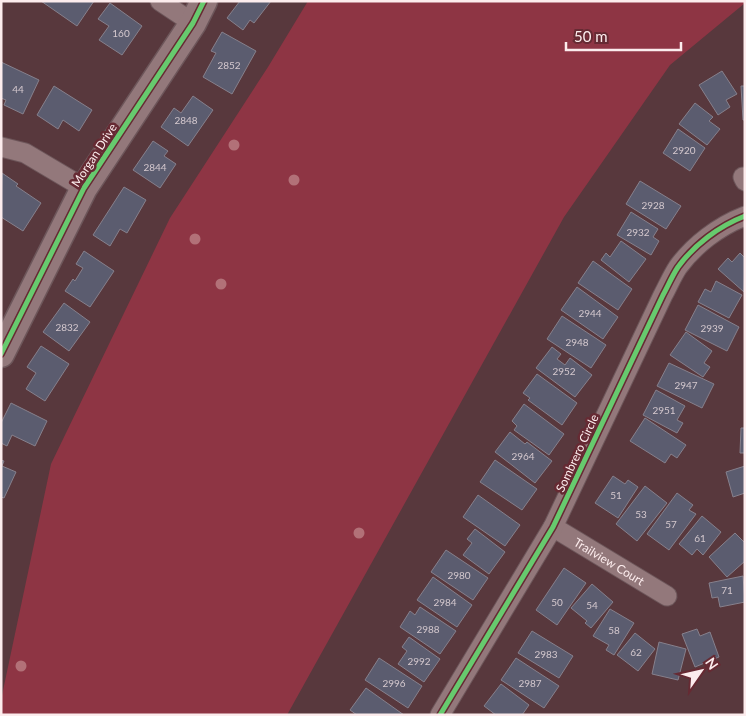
<svg xmlns="http://www.w3.org/2000/svg" width="746" height="716" font-family="Lato,sans-serif">
<style>
.green{fill:#8e3544}
.building{fill:#5b5c6f;stroke:#86808c}
.lines{fill:none;stroke-linecap:round;stroke-linejoin:round}
.street-casing{stroke:#6d565a;stroke-width:21}
.secondary-casing{stroke:#6d565a;stroke-width:29}
.street{stroke:#93787b;stroke-width:19}
.secondary{stroke:#93787b;stroke-width:26}
.cycleway-casing{stroke:#662a33;stroke-width:8}
.cycleway{stroke:#67ca6e;stroke-width:5}
.tree{fill:#b27178}
.labels{text-anchor:middle;dominant-baseline:central;stroke-width:5;stroke-linejoin:round;paint-order:stroke}
.number-label{font-size:10px;fill:#d4c8ce}
.street-label{font-size:12px;fill:#fceced;stroke:#662a33}
</style>
<rect width="100%" height="100%" fill="#58383d"/>
<!-- green -->
<path class="green" d="M 308,1 L 745,1 L 745,3 L 670,65 L 564,217 L 287,715 L 1,715 L 1,700 L 51,464 L 170,218 L 268,67 Z"/>
<!-- building -->
<g class="building">
<path d="M 41,1 L 94,1 L 77,26 Z"/>
<path d="M 240,1 L 271,1 L 254,23 L 250,20 L 243,30 L 227,18 Z"/>
<path d="M 110,3 L 142,26 L 122,55 L 99,40 L 109,26 L 98,19 Z"/>
<path d="M 222,32 L 256,51 L 232,94 L 203,77 L 216,53 L 211,51 Z"/>
<path d="M 1,62 L 39,80 L 23,114 L 4,105 L 6,100 L 1,98 Z"/>
<path d="M 722,71 L 737,94 L 726,100 L 730,107 L 718,115 L 699,85 Z"/>
<path d="M 54,86 L 92,110 L 79,131 L 63,120 L 58,129 L 37,115 Z"/>
<path d="M 741,86 L 745,86 L 745,120 L 743,120 Z"/>
<path d="M 193,96 L 213,110 L 188,146 L 161,127 L 174,108 L 181,113 Z"/>
<path d="M 695,103 L 713,117 L 709,121 L 720,129 L 707,145 L 679,124 Z"/>
<path d="M 678,129 L 705,148 L 690,171 L 663,153 Z"/>
<path d="M 153,141 L 168,151 L 164,156 L 176,164 L 160,188 L 133,170 Z"/>
<path d="M 2,173 L 18,184 L 16,186 L 41,203 L 23,231 L 1,217 Z"/>
<path d="M 640,181 L 681,206 L 666,229 L 626,204 Z"/>
<path d="M 124,187 L 146,200 L 127,233 L 120,229 L 110,246 L 93,235 Z"/>
<path d="M 631,212 L 658,229 L 653,237 L 659,241 L 651,255 L 617,235 Z"/>
<path d="M 621,241 L 646,259 L 629,282 L 601,260 L 606,253 L 610,257 Z"/>
<path d="M 84,251 L 114,271 L 90,307 L 65,291 L 73,279 L 75,281 L 83,268 L 76,264 Z"/>
<path d="M 740,253 L 745,258 L 744,292 L 718,269 L 728,258 L 732,262 Z"/>
<path d="M 593,261 L 632,289 L 618,310 L 578,283 Z"/>
<path d="M 716,281 L 742,295 L 729,318 L 698,302 L 705,289 L 711,292 Z"/>
<path d="M 577,287 L 618,317 L 603,339 L 561,310 Z"/>
<path d="M 64,303 L 90,322 L 69,351 L 43,332 Z"/>
<path d="M 698,305 L 739,327 L 727,351 L 685,330 Z"/>
<path d="M 562,316 L 606,345 L 591,368 L 547,339 Z"/>
<path d="M 686,332 L 712,351 L 704,363 L 710,367 L 703,377 L 670,355 Z"/>
<path d="M 41,346 L 69,364 L 45,401 L 26,389 L 36,373 L 27,367 Z"/>
<path d="M 552,347 L 561,354 L 557,359 L 565,365 L 570,358 L 592,375 L 575,397 L 536,368 Z"/>
<path d="M 669,363 L 714,384 L 702,408 L 657,386 Z"/>
<path d="M 537,374 L 577,403 L 562,425 L 528,400 L 530,398 L 523,393 Z"/>
<path d="M 656,390 L 685,406 L 677,420 L 683,423 L 677,433 L 643,415 Z"/>
<path d="M 11,403 L 47,421 L 35,446 L 12,435 L 7,446 L 1,443 L 1,423 Z"/>
<path d="M 524,404 L 564,434 L 549,455 L 514,430 L 517,426 L 512,421 Z"/>
<path d="M 645,418 L 686,445 L 677,458 L 671,454 L 665,463 L 630,441 Z"/>
<path d="M 741,428 L 745,428 L 745,453 L 740,453 Z"/>
<path d="M 510,432 L 525,444 L 527,442 L 552,461 L 535,483 L 495,452 Z"/>
<path d="M 1,460 L 4,461 L 2,466 L 16,472 L 4,498 L 1,497 Z"/>
<path d="M 495,460 L 537,489 L 522,510 L 480,482 Z"/>
<path d="M 745,466 L 745,493 L 733,497 L 726,472 Z"/>
<path d="M 613,476 L 625,484 L 628,480 L 638,487 L 618,518 L 595,503 Z"/>
<path d="M 645,486 L 667,503 L 637,541 L 616,524 Z"/>
<path d="M 677,493 L 693,505 L 689,510 L 696,514 L 669,550 L 647,534 Z"/>
<path d="M 478,495 L 520,525 L 505,546 L 463,517 Z"/>
<path d="M 702,516 L 721,532 L 703,555 L 697,549 L 692,555 L 679,544 Z"/>
<path d="M 475,529 L 505,552 L 489,574 L 463,555 L 472,543 L 467,539 Z"/>
<path d="M 735,533 L 745,543 L 745,561 L 727,577 L 709,557 Z"/>
<path d="M 446,550 L 488,578 L 473,600 L 431,572 Z"/>
<path d="M 564,568 L 586,583 L 557,625 L 536,610 Z"/>
<path d="M 743,576 L 745,602 L 720,607 L 718,597 L 712,598 L 709,583 Z"/>
<path d="M 433,577 L 472,605 L 457,627 L 417,600 Z"/>
<path d="M 592,584 L 613,602 L 591,628 L 585,623 L 587,621 L 571,608 Z"/>
<path d="M 420,607 L 456,631 L 440,654 L 400,627 L 410,611 L 415,615 Z"/>
<path d="M 610,609 L 634,623 L 614,655 L 606,650 L 609,645 L 593,636 Z"/>
<path d="M 697,629 L 700,636 L 710,632 L 719,657 L 695,667 L 682,634 Z"/>
<path d="M 532,631 L 573,656 L 559,678 L 518,653 Z"/>
<path d="M 635,633 L 655,649 L 638,671 L 617,655 Z"/>
<path d="M 409,637 L 440,659 L 424,682 L 398,664 L 407,651 L 402,647 Z"/>
<path d="M 659,642 L 686,649 L 678,680 L 652,674 Z"/>
<path d="M 379,658 L 422,686 L 408,708 L 365,680 Z"/>
<path d="M 516,658 L 559,686 L 544,708 L 501,680 Z"/>
<path d="M 501,684 L 529,705 L 522,715 L 496,715 L 484,706 Z"/>
<path d="M 366,688 L 404,715 L 357,715 L 350,710 Z"/>
</g>
<g class="lines">
<defs>
<g id="street">
<path d="M 160,1 L 193,23"/>
<path d="M 1,147 L 25,153 L 84,188"/>
<path d="M 743,177 L 745,181"/>
<path id="s1" d="M 553,527 L 667,596"/>
<path d="M 440,715 L 553,527 L 663,295 C 668,286 672,276 678,267 C 694,245 719,226 745,216"/>
</g>
<path id="secondary" d="M 1,354 L 84,188 L 193,23 L 204,1"/>
</defs>
<!-- street casing -->
<use href="#street" class="street-casing"/>
<!-- secondary casing -->
<use href="#secondary" class="secondary-casing"/>
<!-- street -->
<use href="#street" class="street"/>
<!-- secondary -->
<use href="#secondary" class="secondary"/>
<defs>
<g id="cycleway">
<path d="M 1,354 L 84,188 L 193,23 L 204,1"/>
<path d="M 440,715 L 553,527 L 663,295 C 668,286 672,276 678,267 C 694,245 719,226 745,216"/>
</g>
</defs>
<!-- cycleway casing -->
<use href="#cycleway" class="cycleway-casing"/>
<!-- cycleway -->
<use href="#cycleway" class="cycleway"/>
</g>
<!-- trees -->
<g class="tree">
<circle cx="234" cy="145" r="5.5"/>
<circle cx="294" cy="180" r="5.5"/>
<circle cx="195" cy="239" r="5.5"/>
<circle cx="221" cy="284" r="5.5"/>
<circle cx="359" cy="533" r="5.5"/>
<circle cx="21" cy="666" r="5.5"/>
</g>
<g class="labels">
<!-- number labels -->
<g class="number-label">
<text x="121" y="33">160</text>
<text x="229" y="65">2852</text>
<text x="18" y="89">44</text>
<text x="186" y="120">2848</text>
<text x="684" y="150">2920</text>
<text x="155" y="167">2844</text>
<text x="653" y="205">2928</text>
<text x="638" y="232">2932</text>
<text x="590" y="313">2944</text>
<text x="67" y="327">2832</text>
<text x="712" y="328">2939</text>
<text x="577" y="342">2948</text>
<text x="564" y="371">2952</text>
<text x="686" y="385">2947</text>
<text x="664" y="410">2951</text>
<text x="523" y="456">2964</text>
<text x="616" y="495">51</text>
<text x="641" y="514">53</text>
<text x="671" y="524">57</text>
<text x="700" y="538">61</text>
<text x="459" y="575">2980</text>
<text x="727" y="590">71</text>
<text x="445" y="602">2984</text>
<text x="557" y="602">50</text>
<text x="592" y="605">54</text>
<text x="428" y="629">2988</text>
<text x="614" y="630">58</text>
<text x="636" y="652">62</text>
<text x="546" y="654">2983</text>
<text x="419" y="661">2992</text>
<text x="394" y="683">2996</text>
<text x="530" y="683">2987</text>
</g>
<!-- street labels -->
<g class="street-label">
<text transform="translate(94 155) rotate(-57)">Morgan Drive</text>
<text transform="translate(577 453) rotate(-65)">Sombrero Circle</text>
<text stroke="none"><textPath href="#s1" startOffset="66">Trailview Court</textPath></text>
</g>
</g>
<!-- border -->
<rect width="746" height="716" fill="none" stroke="#fceced" stroke-width="5"/>
<!-- north arrow -->
<g transform="translate(701 671) rotate(56)" stroke="#662a33" stroke-width="4" paint-order="stroke">
<path d="M0-4L9 19L0 12L-9 19Z" fill="#fceced"/>
<text y="-8" font-size="14" font-weight="bold" text-anchor="middle" fill="#fceced">N</text>
</g>
<!-- scale -->
<path d="M566 42v8h115v-8" fill="none" stroke="#fceced" stroke-width="2.5"/>
<text x="574" y="42" font-size="15" fill="#fceced" stroke="#662a33" stroke-width="4" paint-order="stroke">50 m</text>
</svg>
